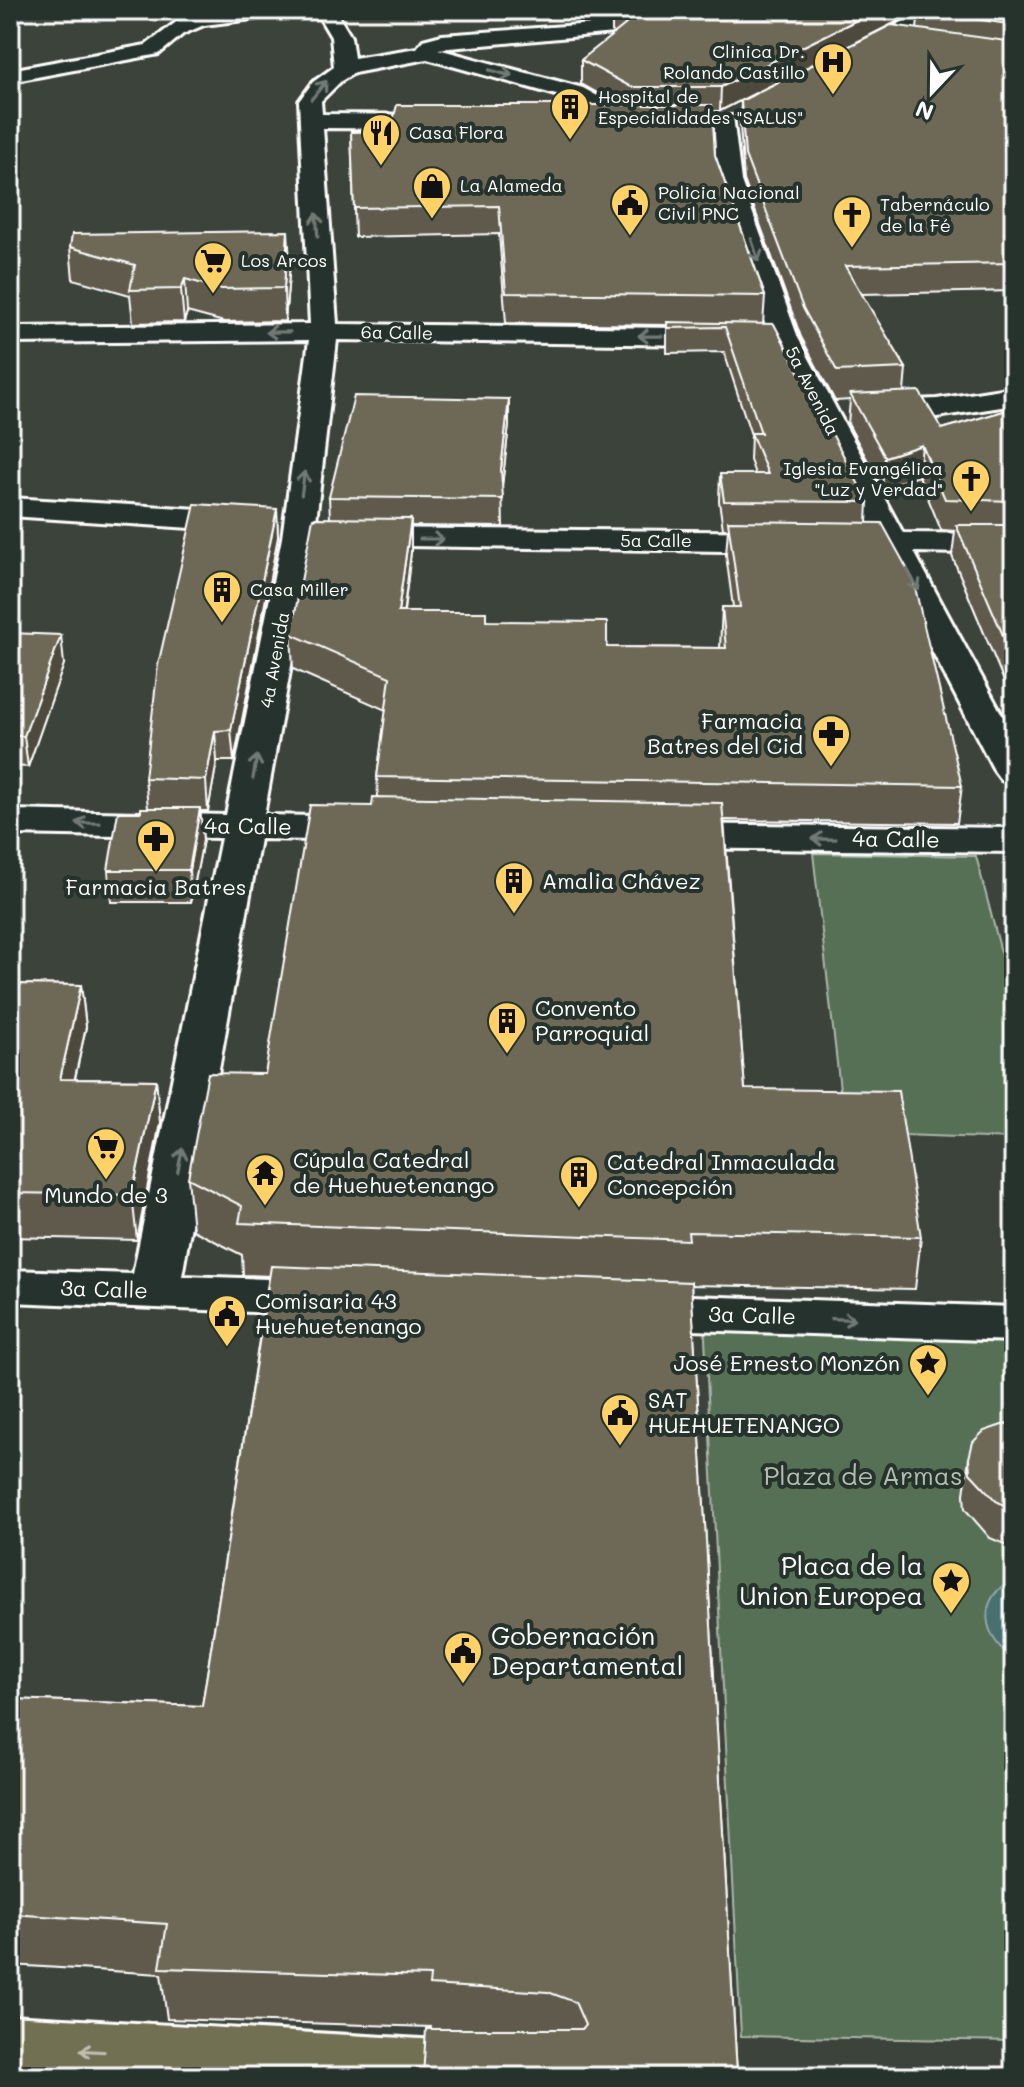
<svg xmlns="http://www.w3.org/2000/svg" width="1024" height="2087" viewBox="0 0 1024 2087" font-family="Mali,sans-serif">
<rect width="100%" height="100%" fill="#3c433a"/>
<filter id="ink" filterUnits="userSpaceOnUse"><feTurbulence type="fractalNoise" baseFrequency=".0125" numOctaves="2"/><feDisplacementMap in="SourceGraphic" scale="16" xChannelSelector="R" yChannelSelector="G"/><feConvolveMatrix kernelMatrix="1 2 1 2 8 2 1 2 1" color-interpolation-filters="sRGB"/></filter>
<g filter="url(#ink)">
<path fill="#576f54" stroke="#abb7aa" stroke-width="2" d="M 813,853 L 976,856 L 1014,1002 L 1014,1139 L 845,1133 Z
M 704,1319 L 1014,1329 L 1014,2041 L 741,2036 Z"/>
<path fill="#4a6f6f" stroke="#92a9a9" stroke-width="2" d="M 1014,1579 L 1014,1659 C 982,1638 975,1598 1014,1579 Z"/>
<g fill="none" stroke-linecap="round" stroke-linejoin="round">
<defs>
<path id="minor" d="M 216,10 L 286,10 L 276,16 L 204,25 L 183,34 L 159,54 L 10,82 L 10,70 L 146,45 L 179,20 Z
M 315,10 L 335,10 L 351,37 L 354,58 L 417,48 L 423,40 L 442,35 L 676,18 L 679,22 L 676,26 L 669,28 L 438,49 L 583,88 L 634,116 L 637,121 L 626,128 L 567,98 L 427,59 L 354,73 L 341,81 L 321,101 L 322,114 L 452,115 L 463,122 L 452,129 L 323,128 L 337,324 L 767,329 L 717,181 L 714,121 L 717,116 L 733,116 L 741,181 L 798,338 L 903,533 L 1014,534 L 1014,554 L 914,552 L 1014,737 L 1014,783 L 1001,780 L 995,772 L 881,552 L 857,549 L 852,542 L 857,535 L 871,532 L 774,346 L 337,340 L 314,538 L 264,815 L 368,817 L 382,821 L 388,829 L 382,837 L 368,841 L 260,839 L 182,1276 L 327,1281 L 345,1286 L 352,1298 L 345,1310 L 327,1315 L 10,1302 L 10,1270 L 133,1274 L 221,838 L 10,834 L 10,810 L 226,815 L 282,538 L 309,340 L 10,343 L 10,327 L 310,324 L 299,101 L 313,82 L 334,67 L 331,37 Z
M 925,10 L 951,10 L 860,58 L 846,58 L 842,54 Z
M 1014,387 L 1014,405 L 937,417 L 872,420 L 862,417 L 857,411 L 862,405 L 872,402 L 937,399 Z
M 10,498 L 251,512 L 262,515 L 267,522 L 262,529 L 251,532 L 10,516 Z
M 352,528 L 787,532 L 798,535 L 803,542 L 798,549 L 787,552 L 341,545 L 336,538 L 341,531 Z
M 664,824 L 1014,828 L 1014,852 L 664,848 L 650,844 L 644,836 L 650,828 Z
M 632,1294 L 1014,1307 L 1014,1341 L 632,1328 L 614,1323 L 607,1311 L 614,1299 Z"/>
<path id="major" d="M 10,2016 L 547,2046 L 571,2055 L 581,2077 L 10,2076 Z"/>
</defs>
<use href="#minor" stroke="#fff" stroke-width="6"/>
<use href="#major" stroke="#fff" stroke-width="6"/>
<use href="#minor" fill="#26332d" fill-rule="evenodd"/>
<use href="#major" fill="#716f52" fill-rule="evenodd"/>
</g>
<path fill="#5f5a4b" stroke="#fff" stroke-width="2" d="M 574,10 L 1014,10 L 1014,291 L 861,294 L 906,368 L 904,392 L 942,429 L 1014,408 L 1014,705 L 952,556 L 955,531 L 941,530 L 919,476 L 882,487 L 848,424 L 850,400 L 835,401 L 801,337 L 744,180 L 740,126 L 741,101 L 917,29 L 919,11 L 720,111 L 713,111 L 715,155 L 765,296 L 763,324 L 868,502 L 867,523 L 962,786 L 957,823 L 724,820 L 745,1089 L 921,1237 L 915,1289 L 691,1285 L 737,2073 L 423,2077 L 431,2027 L 167,2019 L 161,1974 L 10,1965 L 10,1699 L 202,1706 L 269,1276 L 243,1275 L 242,1255 L 193,1230 L 188,1178 L 265,1074 L 372,806 L 378,797 L 377,777 L 386,710 L 293,669 L 291,634 L 330,518 L 329,497 L 509,399 L 509,425 L 502,485 L 503,527 L 411,526 L 411,552 L 404,612 L 486,621 L 607,647 L 720,648 L 722,607 L 733,607 L 726,555 L 728,529 L 723,529 L 719,501 L 720,474 L 755,474 L 750,460 L 751,435 L 724,352 L 667,353 L 667,325 L 506,323 L 499,234 L 355,237 L 351,132 L 390,131 L 619,105 L 581,84 L 581,60 L 612,36 L 612,18 L 588,20 Z
M 70,247 L 290,263 L 285,321 L 224,322 L 187,312 L 184,322 L 133,323 L 130,295 L 73,279 Z
M 277,509 L 278,537 L 234,761 L 217,761 L 208,811 L 200,811 L 203,840 L 191,902 L 111,902 L 108,870 L 141,812 L 148,808 L 145,778 Z
M 10,633 L 64,664 L 28,767 L 10,766 Z
M 10,984 L 81,985 L 86,1027 L 75,1079 L 156,1080 L 160,1123 L 137,1240 L 10,1237 Z
M 1014,1421 L 1014,1548 L 990,1538 L 965,1509 L 964,1494 L 969,1458 Z"/>
<path fill="#4d4a3d" stroke="#fff" stroke-width="2" d="M 588,10 L 708,10 L 612,14 L 612,18 L 588,20 Z
M 877,10 L 920,10 L 720,111 L 721,87 Z
M 288,231 L 290,263 L 285,321 L 284,288 Z
M 185,279 L 187,312 L 184,322 L 181,289 Z
M 509,399 L 509,425 L 501,496 L 501,469 Z
M 922,445 L 919,476 L 882,487 L 885,457 Z
M 277,509 L 278,537 L 234,761 L 231,730 Z
M 411,519 L 411,552 L 399,647 L 398,612 Z
M 61,635 L 64,664 L 28,767 L 24,736 Z
M 215,731 L 217,761 L 208,811 L 206,780 Z
M 200,808 L 203,840 L 191,902 L 189,870 Z
M 81,985 L 86,1027 L 65,1123 L 60,1079 Z
M 156,1080 L 160,1123 L 137,1240 L 132,1195 Z"/>
<path fill="#6e6957" stroke="#fff" stroke-width="2" d="M 659,10 L 877,10 L 721,87 L 631,87 L 581,60 L 626,24 L 612,14 Z
M 919,10 L 1014,10 L 1014,25 Z
M 891,25 L 1014,42 L 1014,196 L 1007,195 L 1014,207 L 1014,263 L 845,266 L 906,368 L 837,371 L 803,308 L 745,155 L 741,101 Z
M 397,105 L 712,105 L 715,155 L 765,296 L 506,293 L 499,206 L 354,208 L 351,132 L 390,131 Z
M 288,231 L 284,288 L 221,289 L 185,279 L 181,289 L 130,290 L 135,265 L 70,247 L 72,234 Z
M 667,322 L 774,324 L 868,502 L 724,501 L 720,474 L 768,474 L 751,433 L 761,433 L 725,327 L 668,328 Z
M 919,391 L 942,429 L 1014,408 L 1014,501 L 945,499 L 922,445 L 885,457 L 850,394 Z
M 354,396 L 509,399 L 501,469 L 503,499 L 329,497 Z
M 195,504 L 277,509 L 231,730 L 215,731 L 206,780 L 145,778 L 158,665 Z
M 313,518 L 411,519 L 398,612 L 486,612 L 486,621 L 607,622 L 607,647 L 726,648 L 722,607 L 740,607 L 728,521 L 882,523 L 913,579 L 962,786 L 377,777 L 390,677 L 291,634 Z
M 956,525 L 1014,525 L 1014,661 Z
M 10,633 L 61,635 L 24,736 L 10,736 Z
M 373,797 L 722,803 L 745,1089 L 898,1091 L 921,1237 L 688,1232 L 689,1240 L 239,1223 L 242,1206 L 188,1178 L 208,1073 L 265,1074 L 310,805 L 372,806 Z
M 141,808 L 200,808 L 189,870 L 108,870 L 118,812 L 141,812 Z
M 10,984 L 81,985 L 60,1079 L 156,1080 L 132,1195 L 10,1193 Z
M 271,1266 L 691,1282 L 737,2073 L 777,2077 L 423,2077 L 426,2029 L 582,2029 L 585,2025 L 575,2002 L 548,1992 L 429,1985 L 430,1976 L 160,1968 L 167,1924 L 10,1914 L 10,1699 L 202,1706 Z
M 1014,1421 L 1014,1510 L 996,1501 L 970,1473 L 969,1458 L 973,1442 L 984,1431 Z
M 922,2071 L 1014,2075 L 1014,2077 L 923,2077 Z"/>
<defs><path id="oneway-shaft" d="M-6 0H5M1.5-3L5.5 0L1.5 3" fill="none" stroke-width="1.6" stroke-linecap="round" stroke-linejoin="round" transform="scale(2)"/></defs>
<g stroke="#727a76">
<use href="#oneway-shaft" transform="translate(501 73) rotate(15)"/>
<use href="#oneway-shaft" transform="translate(319 90) rotate(-51)"/>
<use href="#oneway-shaft" transform="translate(317 225) rotate(-94)"/>
<use href="#oneway-shaft" transform="translate(755 250) rotate(72)"/>
<use href="#oneway-shaft" transform="translate(278 332) rotate(179)"/>
<use href="#oneway-shaft" transform="translate(650 336) rotate(-179)"/>
<use href="#oneway-shaft" transform="translate(303 483) rotate(-82)"/>
<use href="#oneway-shaft" transform="translate(432 539)"/>
<use href="#oneway-shaft" transform="translate(913 580) rotate(62)"/>
<use href="#oneway-shaft" transform="translate(255 767) rotate(-80)"/>
<use href="#oneway-shaft" transform="translate(88 823) rotate(-179)"/>
<use href="#oneway-shaft" transform="translate(824 839) rotate(-179)"/>
<use href="#oneway-shaft" transform="translate(180 1160) rotate(-79)"/>
<use href="#oneway-shaft" transform="translate(843 1319) rotate(2)"/>
</g>
<use stroke="#bfbeb1" href="#oneway-shaft" transform="translate(92 2051) rotate(-177)"/>
</g>
<defs>
<symbol id="hospital-pin" viewBox="-11 -11 22 30"><path d="M0 17L-7.5 6A9.5 9.5 0 1 1 7.5 6Z" fill="#ffd166" stroke="#26332d"/><path d="M-5-5h3v3.5h4V-5h3V5h-3V1.5h-4V5h-3Z" fill="#111"/></symbol>
<symbol id="building-pin" viewBox="-11 -11 22 30"><path d="M0 17L-7.5 6A9.5 9.5 0 1 1 7.5 6Z" fill="#ffd166" stroke="#26332d"/><path d="M-4-6H4V6H1V3H-1V6H-4ZM-2.5-4.3h1.7v1.8h-1.7ZM.8-4.3h1.7v1.8H.8ZM-2.5-1h1.7V.8h-1.7ZM.8-1h1.7V.8H.8Z" fill="#111"/></symbol>
<symbol id="restaurant-pin" viewBox="-11 -11 22 30"><path d="M0 17L-7.5 6A9.5 9.5 0 1 1 7.5 6Z" fill="#ffd166" stroke="#26332d"/><path d="M-5-6h1v4h1v-4h1v4h1v-4h1v5L-1.5 .5V6h-2V.5L-5-1ZM5-6V6H3V1.5H1.5Q1.5-4 5-6Z" fill="#111"/></symbol>
<symbol id="shop-pin" viewBox="-11 -11 22 30"><path d="M0 17L-7.5 6A9.5 9.5 0 1 1 7.5 6Z" fill="#ffd166" stroke="#26332d"/><path d="M-5-2.5h2.3a2.7 3.5 0 0 1 5.4 0H5L5.5 6h-11ZM-1.5-2.5h3a1.5 2.3 0 0 0-3 0Z" fill="#111"/></symbol>
<symbol id="civic-pin" viewBox="-11 -11 22 30"><path d="M0 17L-7.5 6A9.5 9.5 0 1 1 7.5 6Z" fill="#ffd166" stroke="#26332d"/><path d="M-.6-6.5H3V-4.5H.6V-3L4-1V1h2V6H-6V1h2V-1L-.6-3ZM-1.2 2.5V6h2.4V2.5Z" fill="#111"/></symbol>
<symbol id="church-pin" viewBox="-11 -11 22 30"><path d="M0 17L-7.5 6A9.5 9.5 0 1 1 7.5 6Z" fill="#ffd166" stroke="#26332d"/><path d="M-1.2-6h2.4v3.5h3.3v2.4h-3.3V6h-2.4V-.1h-3.3v-2.4h3.3Z" fill="#111"/></symbol>
<symbol id="supermarket-pin" viewBox="-11 -11 22 30"><path d="M0 17L-7.5 6A9.5 9.5 0 1 1 7.5 6Z" fill="#ffd166" stroke="#26332d"/><path d="M-6-5.5h2.5l.6 2H6L4.5 2H-2.5L-4.4-4H-6ZM-1.5 3.2a1.3 1.3 0 1 0 .1 0ZM3 3.2a1.3 1.3 0 1 0 .1 0Z" fill="#111"/></symbol>
<symbol id="pharmacy-pin" viewBox="-11 -11 22 30"><path d="M0 17L-7.5 6A9.5 9.5 0 1 1 7.5 6Z" fill="#ffd166" stroke="#26332d"/><path d="M-2-6h4v4h4v4h-4v4h-4v-4h-4v-4h4Z" fill="#111"/></symbol>
<symbol id="temple-pin" viewBox="-11 -11 22 30"><path d="M0 17L-7.5 6A9.5 9.5 0 1 1 7.5 6Z" fill="#ffd166" stroke="#26332d"/><path d="M0-6L5-2H3V0L6.5 2.5H4V6H1.5V3h-3V6H-4V2.5H-6.5L-3 0V-2H-5Z" fill="#111"/></symbol>
<symbol id="sight-pin" viewBox="-11 -11 22 30"><path d="M0 17L-7.5 6A9.5 9.5 0 1 1 7.5 6Z" fill="#ffd166" stroke="#26332d"/><path d="M0-6L1.8-2.2L6-1.7L2.9 1.2L3.7 5.4L0 3.3L-3.7 5.4L-2.9 1.2L-6-1.7L-1.8-2.2Z" fill="#111"/></symbol>
</defs>
<g fill-rule="evenodd">
<use href="#hospital-pin" x="811" y="40" width="44" height="60"/>
<use href="#building-pin" x="548" y="85" width="44" height="60"/>
<use href="#restaurant-pin" x="359" y="111" width="44" height="60"/>
<use href="#shop-pin" x="410" y="164" width="44" height="60"/>
<use href="#civic-pin" x="608" y="181" width="44" height="60"/>
<use href="#church-pin" x="830" y="193" width="44" height="60"/>
<use href="#supermarket-pin" x="191" y="239" width="44" height="60"/>
<use href="#church-pin" x="949" y="457" width="44" height="60"/>
<use href="#building-pin" x="200" y="568" width="44" height="60"/>
<use href="#pharmacy-pin" x="809" y="712" width="44" height="60"/>
<use href="#pharmacy-pin" x="134" y="817" width="44" height="60"/>
<use href="#building-pin" x="492" y="859" width="44" height="60"/>
<use href="#building-pin" x="485" y="999" width="44" height="60"/>
<use href="#supermarket-pin" x="84" y="1125" width="44" height="60"/>
<use href="#temple-pin" x="243" y="1151" width="44" height="60"/>
<use href="#building-pin" x="557" y="1153" width="44" height="60"/>
<use href="#civic-pin" x="205" y="1292" width="44" height="60"/>
<use href="#sight-pin" x="906" y="1341" width="44" height="60"/>
<use href="#civic-pin" x="598" y="1391" width="44" height="60"/>
<use href="#sight-pin" x="929" y="1559" width="44" height="60"/>
<use href="#civic-pin" x="441" y="1629" width="44" height="60"/>
</g>
<g text-anchor="middle" stroke-width="8" stroke-linejoin="round" paint-order="stroke">
<g font-size="18" fill="#fff" stroke="#26332d" text-anchor="start">
<text x="805" y="58" text-anchor="end">Clinica Dr.<tspan x="805" dy="21">Rolando Castillo</tspan></text>
<text x="598" y="103">Hospital de<tspan x="598" dy="21">Especialidades "SALUS"</tspan></text>
<text x="409" y="139">Casa Flora</text>
<text x="460" y="192">La Alameda</text>
<text x="658" y="199">Policia Nacional<tspan x="658" dy="21">Civil PNC</tspan></text>
<text x="880" y="211">Tabernáculo<tspan x="880" dy="21">de la Fé</tspan></text>
<text x="241" y="267">Los Arcos</text>
<text x="943" y="475" text-anchor="end">Iglesia Evangélica<tspan x="943" dy="21">"Luz y Verdad"</tspan></text>
<text x="250" y="596">Casa Miller</text>
</g>
<g font-size="18" fill="#fff" stroke="#26332d">
<text transform="translate(397 333) rotate(1)" y="6">6a Calle</text>
<text transform="translate(812 391) rotate(63)" y="6">5a Avenida</text>
<text x="656" y="547">5a Calle</text>
<text transform="translate(275 660) rotate(-80)" y="6">4a Avenida</text>
</g>
<g font-size="22" fill="#fff" stroke="#26332d" text-anchor="start">
<text x="803" y="729" text-anchor="end">Farmacia<tspan x="803" dy="25">Batres del Cid</tspan></text>
<text x="542" y="889">Amalia Chávez</text>
<text x="156" y="895" text-anchor="middle">Farmacia Batres</text>
<text x="535" y="1016">Convento<tspan x="535" dy="25">Parroquial</tspan></text>
<text x="293" y="1168">Cúpula Catedral<tspan x="293" dy="25">de Huehuetenango</tspan></text>
<text x="607" y="1170">Catedral Inmaculada<tspan x="607" dy="25">Concepción</tspan></text>
<text x="106" y="1203" text-anchor="middle">Mundo de 3</text>
<text x="255" y="1309">Comisaria 43<tspan x="255" dy="25">Huehuetenango</tspan></text>
<text x="900" y="1371" text-anchor="end">José Ernesto Monzón</text>
<text x="648" y="1408">SAT<tspan x="648" dy="25">HUEHUETENANGO</tspan></text>
</g>
<g font-size="22" fill="#fff" stroke="#26332d">
<text transform="translate(248 826) rotate(1)" y="8">4a Calle</text>
<text transform="translate(896 839) rotate(1)" y="8">4a Calle</text>
<text transform="translate(104 1289) rotate(2)" y="8">3a Calle</text>
<text transform="translate(752 1315) rotate(2)" y="8">3a Calle</text>
</g>
<g font-size="26" fill="#b3beb2" stroke="#26332d">
<text x="863" y="1485">Plaza de Armas</text>
</g>
<g font-size="26" fill="#fff" stroke="#26332d" text-anchor="end">
<text x="923" y="1575">Placa de la<tspan x="923" dy="30">Union Europea</tspan></text>
<text x="491" y="1645" text-anchor="start">Gobernación<tspan x="491" dy="30">Departamental</tspan></text>
</g>
</g>
<rect width="1024" height="2087" fill="none" stroke="#26332d" stroke-width="40"/>
<rect x="20" y="20" width="984" height="2047" fill="none" stroke="#fff" stroke-width="3" filter="url(#ink)"/>
<g transform="translate(932 92) rotate(202)" stroke="#26332d" stroke-width="6" paint-order="stroke">
<path d="M0-6L14 30L0 20L-14 30Z" fill="#ffffff"/>
<text y="-12" font-size="22" font-weight="bold" text-anchor="middle" fill="#ffffff">N</text>
</g>
</svg>
